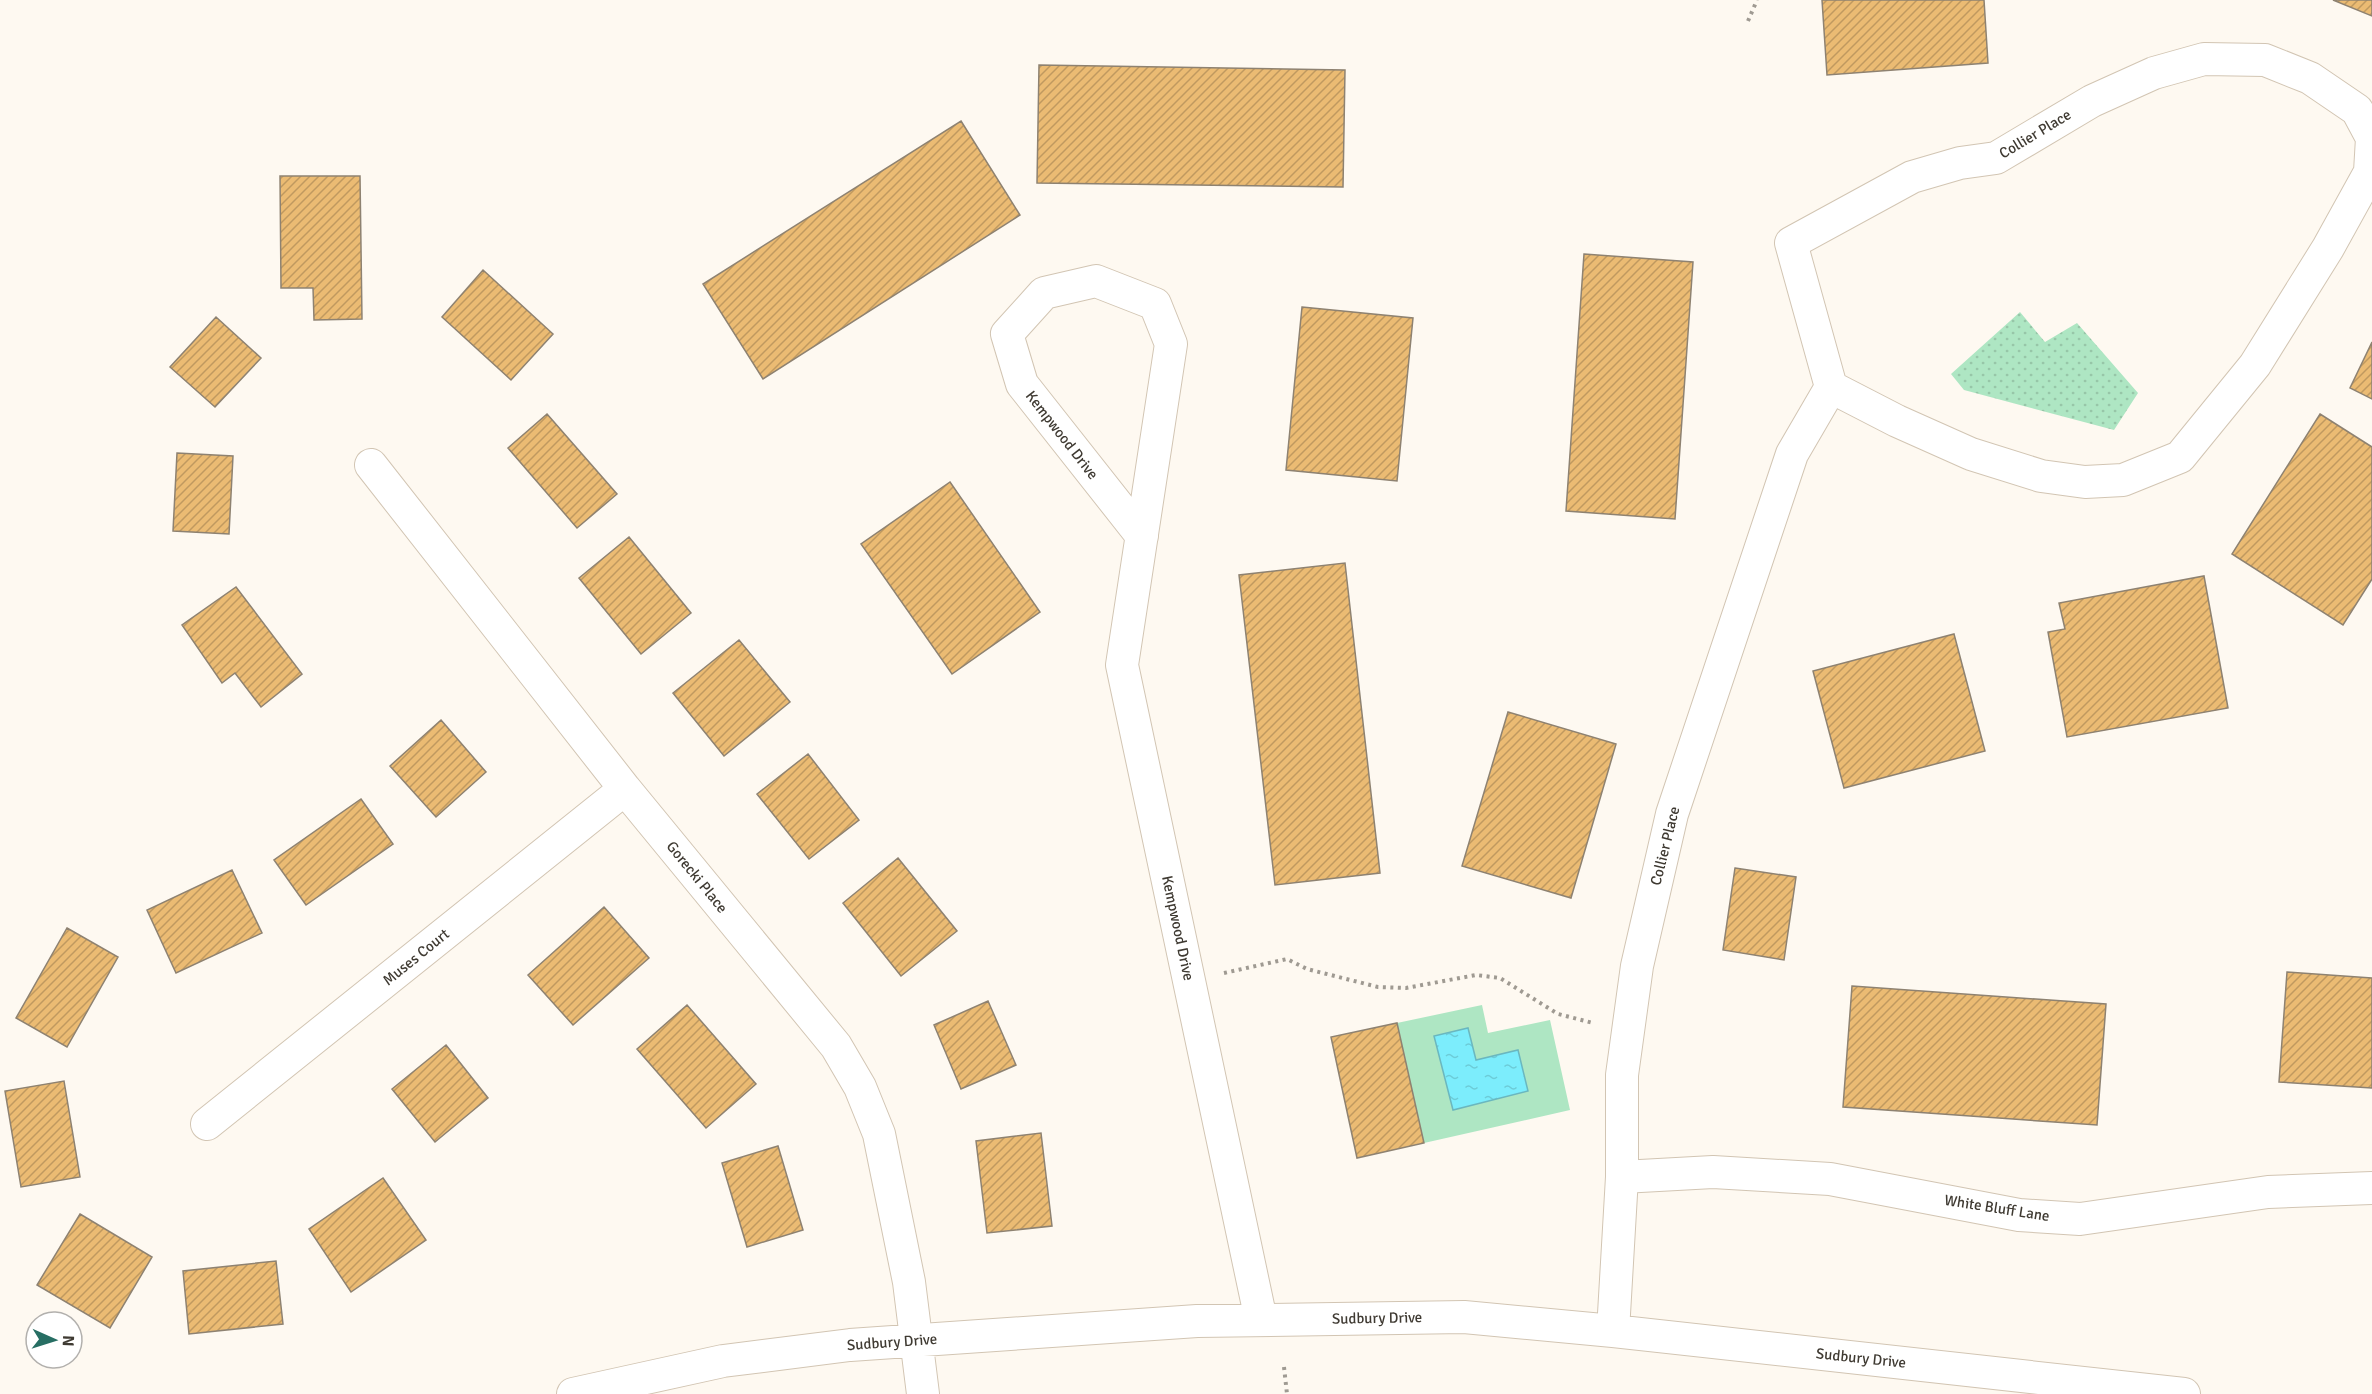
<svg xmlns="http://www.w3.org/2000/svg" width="2372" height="1394" viewBox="0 0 2372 1394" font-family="Signika,sans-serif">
<defs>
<pattern id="grass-dots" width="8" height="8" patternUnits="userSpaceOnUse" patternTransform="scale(1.5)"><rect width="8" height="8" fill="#aee6c3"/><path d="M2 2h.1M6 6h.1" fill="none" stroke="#97c6a8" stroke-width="1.8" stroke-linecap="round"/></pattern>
<pattern id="water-ripples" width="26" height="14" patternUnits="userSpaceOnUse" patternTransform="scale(1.5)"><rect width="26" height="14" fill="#7cedfc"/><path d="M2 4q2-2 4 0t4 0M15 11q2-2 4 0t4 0" fill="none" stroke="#6cccd8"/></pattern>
<pattern id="building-hatch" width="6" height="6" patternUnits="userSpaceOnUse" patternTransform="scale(1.5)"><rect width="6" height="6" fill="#ebbb73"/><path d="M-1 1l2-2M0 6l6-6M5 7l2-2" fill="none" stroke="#c0995f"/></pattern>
</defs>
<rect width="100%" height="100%" fill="#fef9f1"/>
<path fill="url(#grass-dots)" d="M 2020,312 L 2045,342 L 2077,323 L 2138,393 L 2114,430 L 1964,390 L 1951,374 Z"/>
<path fill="#aee6c3" d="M 1482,1005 L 1488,1033 L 1550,1020 L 1570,1110 L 1424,1143 L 1397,1023 Z"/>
<path fill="url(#water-ripples)" stroke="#6ab7bf" stroke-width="1.5" d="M 1468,1028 L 1476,1060 L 1518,1050 L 1528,1091 L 1453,1110 L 1434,1036 Z"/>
<path fill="url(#building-hatch)" stroke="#8e8271" stroke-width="1.5" d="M 1822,0 L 1984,0 L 1988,63 L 1827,75 Z
M 2333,0 L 2372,0 L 2372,16 Z
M 1039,65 L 1345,70 L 1343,187 L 1037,183 Z
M 961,121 L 1020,215 L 763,379 L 703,284 Z
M 280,176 L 360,176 L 362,319 L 314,320 L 313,288 L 281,288 Z
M 1584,254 L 1693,262 L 1675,519 L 1566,511 Z
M 483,270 L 553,334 L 511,380 L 442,317 Z
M 1302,307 L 1413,318 L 1397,481 L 1286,470 Z
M 216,317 L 261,358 L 215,407 L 170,367 Z
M 2372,342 L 2372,399 L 2350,388 Z
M 547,414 L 617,494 L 577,528 L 508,448 Z
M 2320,414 L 2372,447 L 2372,579 L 2343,625 L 2232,554 Z
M 177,453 L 233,456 L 229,534 L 173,531 Z
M 950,482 L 1040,612 L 952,674 L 861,544 Z
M 629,537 L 691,613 L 641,654 L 579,578 Z
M 1345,563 L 1380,873 L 1275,885 L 1239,575 Z
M 2204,576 L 2228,708 L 2067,737 L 2048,632 L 2065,629 L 2059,603 Z
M 236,587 L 302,674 L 261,707 L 235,673 L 222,683 L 182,625 Z
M 1954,634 L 1985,751 L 1844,788 L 1813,671 Z
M 739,640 L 790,702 L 724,756 L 673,693 Z
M 1508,712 L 1616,744 L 1571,898 L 1462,866 Z
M 441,720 L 486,772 L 436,817 L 390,766 Z
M 808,754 L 859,820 L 809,859 L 757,794 Z
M 361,799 L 393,844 L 306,905 L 274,860 Z
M 898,858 L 957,931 L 901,976 L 843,903 Z
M 1735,868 L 1796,877 L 1784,960 L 1723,950 Z
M 232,870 L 262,933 L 176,973 L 147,910 Z
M 604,907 L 649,958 L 573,1025 L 528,975 Z
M 67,928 L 118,957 L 67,1047 L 16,1018 Z
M 2287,972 L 2372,978 L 2372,1088 L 2279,1082 Z
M 1852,986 L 2106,1004 L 2097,1125 L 1843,1107 Z
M 988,1001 L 1016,1065 L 961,1089 L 934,1025 Z
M 687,1005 L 756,1084 L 706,1128 L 637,1049 Z
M 1397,1023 L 1424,1143 L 1357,1158 L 1331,1037 Z
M 446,1045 L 488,1098 L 435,1142 L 392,1089 Z
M 64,1081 L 80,1177 L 21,1187 L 5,1091 Z
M 1041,1133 L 1052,1226 L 987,1233 L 976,1141 Z
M 778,1146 L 803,1230 L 747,1247 L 722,1163 Z
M 383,1178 L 426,1240 L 351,1292 L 309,1229 Z
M 80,1214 L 152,1257 L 110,1328 L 37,1285 Z
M 276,1261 L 283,1324 L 189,1334 L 183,1271 Z"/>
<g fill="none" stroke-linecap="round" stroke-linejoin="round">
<defs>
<path id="street" d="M 1831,387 L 1897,421 L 1971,454 L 2041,476 L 2085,482 L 2123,480 L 2180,457 L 2255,365 L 2328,248 L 2370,172 L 2372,138
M 371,465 L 625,789 L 836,1046 L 860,1087 L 879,1134 L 909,1282 L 923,1394
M 1142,536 L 1022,384 L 1007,334 L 1044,293 L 1096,281 L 1155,304 L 1171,344 L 1122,665 L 1261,1320
M 207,1124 L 625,789
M 1622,1177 L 1713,1172 L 1830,1179 L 2019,1215 L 2080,1219 L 2268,1192 L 2372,1188
M 1613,1331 L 1622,1177 L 1622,1075 L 1637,966 L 1672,814 L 1792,454 L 1831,387 L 1791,243 L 1912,177 L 1960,163 L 1996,158 L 2092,101 L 2154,73 L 2204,59 L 2265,60 L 2310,78 L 2357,110 L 2372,138
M 573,1394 L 723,1361 L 850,1345 L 1197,1321 L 1464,1317 L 1613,1331 L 2184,1394"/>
</defs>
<use href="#street" stroke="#d2c5b3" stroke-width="34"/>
<path stroke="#9f9a92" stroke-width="4" stroke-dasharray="3 4.5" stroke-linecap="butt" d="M 1748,21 L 1757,0
M 1224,973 L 1287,959 L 1307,969 L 1378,987 L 1406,988 L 1476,975 L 1500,978 L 1558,1014 L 1593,1023
M 1284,1367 L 1287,1394"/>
<use href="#street" stroke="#fff" stroke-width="32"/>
</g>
<g text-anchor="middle" stroke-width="5" stroke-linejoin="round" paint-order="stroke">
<g font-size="15" fill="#3f3a32" stroke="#fff">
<text transform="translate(2035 134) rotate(-31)" y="5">Collier Place</text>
<text transform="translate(1062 435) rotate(52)" y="5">Kempwood Drive</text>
<text transform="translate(1665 846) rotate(-76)" y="5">Collier Place</text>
<text transform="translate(697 877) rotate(51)" y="5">Gorecki Place</text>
<text transform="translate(1178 928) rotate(78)" y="5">Kempwood Drive</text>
<text transform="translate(416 957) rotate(-39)" y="5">Muses Court</text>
<text transform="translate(1997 1208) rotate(9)" y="5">White Bluff Lane</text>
<text transform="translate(1377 1318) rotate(-1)" y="5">Sudbury Drive</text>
<text transform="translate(892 1342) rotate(-4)" y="5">Sudbury Drive</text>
<text transform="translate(1861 1358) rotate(6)" y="5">Sudbury Drive</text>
</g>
</g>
<g transform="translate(54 1340) rotate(93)"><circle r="28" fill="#ffffff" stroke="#b2b0ad" stroke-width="1.5"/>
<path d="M0-4.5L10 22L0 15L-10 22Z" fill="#276e63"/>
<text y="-9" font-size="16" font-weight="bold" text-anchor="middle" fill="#3f3a32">N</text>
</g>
</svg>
